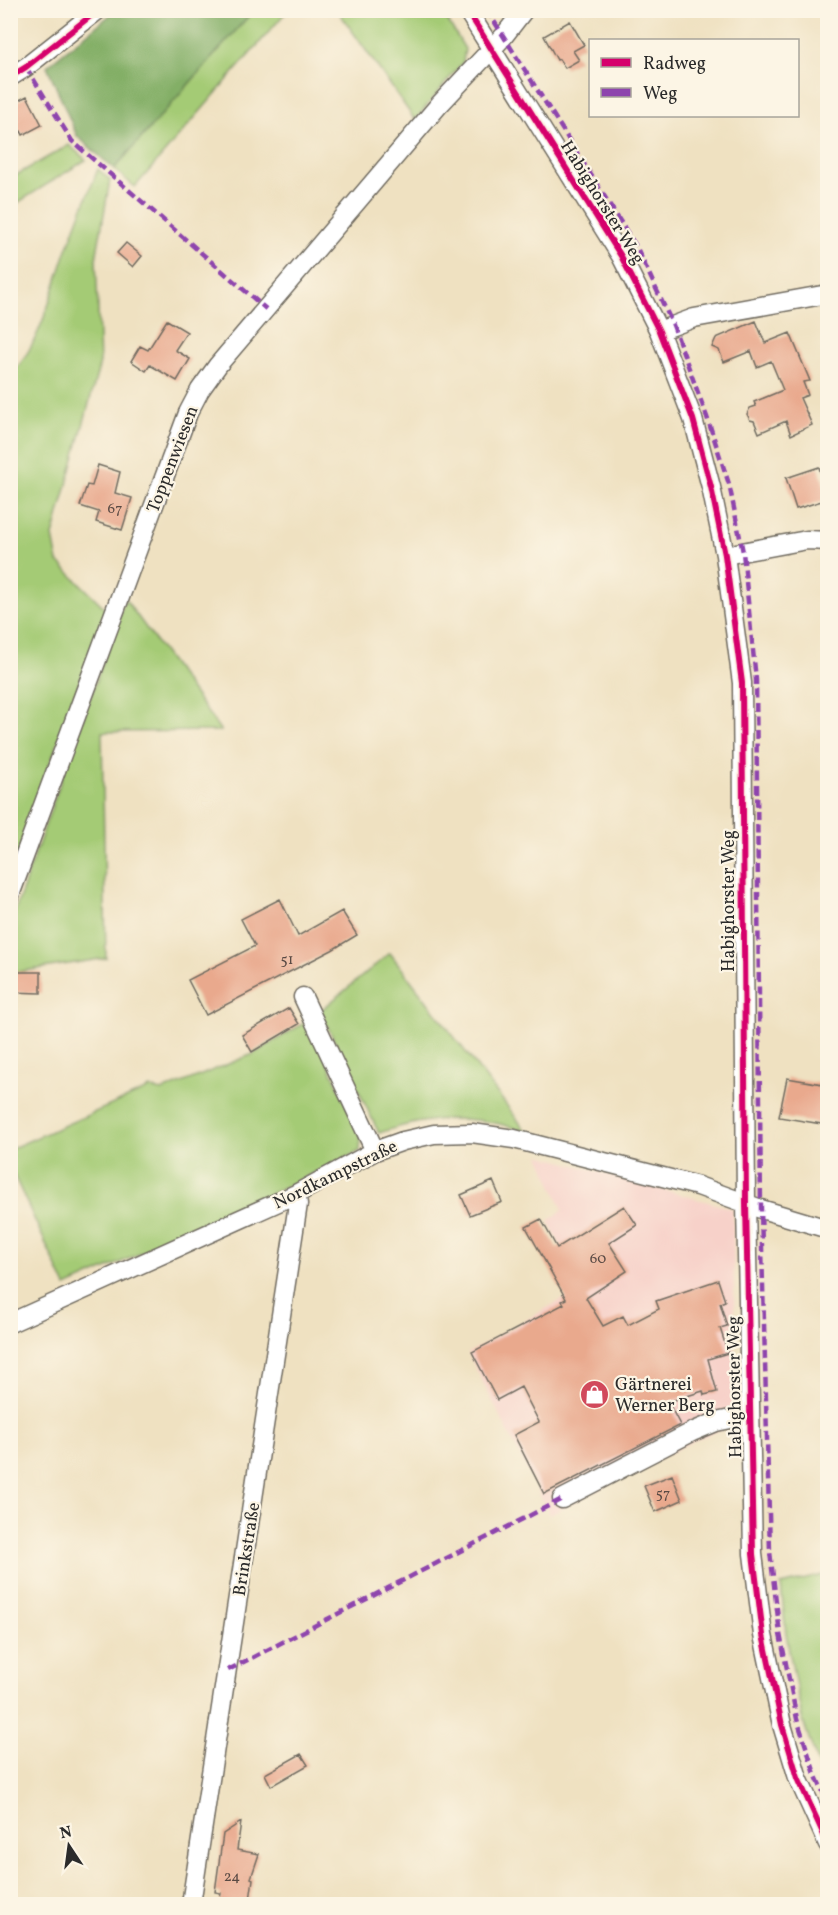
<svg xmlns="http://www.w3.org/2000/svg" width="838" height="1915" viewBox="0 0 838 1915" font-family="Vollkorn,serif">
<rect width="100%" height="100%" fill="#fcf5e5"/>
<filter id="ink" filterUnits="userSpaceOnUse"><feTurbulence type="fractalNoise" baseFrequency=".0167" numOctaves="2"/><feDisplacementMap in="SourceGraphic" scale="12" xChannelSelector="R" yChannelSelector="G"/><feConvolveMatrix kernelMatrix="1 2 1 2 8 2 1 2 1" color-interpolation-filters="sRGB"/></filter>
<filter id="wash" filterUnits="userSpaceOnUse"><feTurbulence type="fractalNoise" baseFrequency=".008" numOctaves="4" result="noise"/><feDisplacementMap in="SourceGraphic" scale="24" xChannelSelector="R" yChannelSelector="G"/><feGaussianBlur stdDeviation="1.35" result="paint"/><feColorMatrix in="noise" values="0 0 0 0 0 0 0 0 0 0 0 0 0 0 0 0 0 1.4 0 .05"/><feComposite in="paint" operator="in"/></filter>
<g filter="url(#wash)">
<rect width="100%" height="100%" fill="#efe1c1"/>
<path fill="#f7d1c9" d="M 539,1155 L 733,1209 L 736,1424 L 695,1440 L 550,1515 L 468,1353 L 582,1288 L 548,1221 L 563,1210 Z"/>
<path fill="#a4cb75" stroke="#687b50" stroke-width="1.5" d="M 253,11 L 287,11 L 135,187 L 114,169 Z
M 338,11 L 442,11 L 465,49 L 463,62 L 415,120 Z
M 69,145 L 86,160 L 11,207 L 11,178 Z
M 98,169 L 110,180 L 96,259 L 100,363 L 53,536 L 58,562 L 106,609 L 11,872 L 11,374 C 39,348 53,289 66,252 C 76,224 87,197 98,169 Z
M 125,599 L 221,731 L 102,732 L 106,958 L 11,973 L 11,922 Z
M 390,953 L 527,1132 C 517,1129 506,1125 495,1123 C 456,1115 416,1120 379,1133 L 320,1011 Z
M 309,1020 L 361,1137 L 360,1151 L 230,1213 L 66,1287 L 11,1169 L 10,1149 L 150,1088 L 162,1091 L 253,1054 Z
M 827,1574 L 828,1574 L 827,1791 L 802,1718 L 786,1634 L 781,1585 Z"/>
<path fill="#83af66" stroke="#576d48" stroke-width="1.5" d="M 115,11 L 253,11 L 114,169 L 77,136 L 47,66 Z"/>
<g id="blocks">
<path fill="#e9a98d" d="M 570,21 L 584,45 L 573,51 L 579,60 L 565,68 L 559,59 L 557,60 L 544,36 Z
M 27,96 L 42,125 L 23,135 L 21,131 L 10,137 L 10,105 Z
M 126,243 L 142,256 L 133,267 L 117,253 Z
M 167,320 L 187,332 L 175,350 L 190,359 L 177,381 L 150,365 L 146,371 L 131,361 L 140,346 L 148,350 Z
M 756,321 L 765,343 L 790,333 L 810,381 L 803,382 L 808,395 L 800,398 L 812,425 L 791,435 L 786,421 L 759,433 L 754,421 L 750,420 L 747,414 L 750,408 L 756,406 L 754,402 L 783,390 L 771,361 L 757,367 L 751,351 L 724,362 L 719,350 L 712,347 L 716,338 Z
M 98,465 L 120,472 L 115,493 L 132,498 L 122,530 L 96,522 L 99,512 L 80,506 L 87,485 L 92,486 Z
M 819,467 L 828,499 L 796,509 L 786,478 Z
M 280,899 L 298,936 L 342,911 L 357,935 L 332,950 L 206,1015 L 188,980 L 255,946 L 241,919 Z
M 10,972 L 41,972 L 41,993 L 10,992 Z
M 289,1008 L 299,1024 L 252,1052 L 242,1035 Z
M 787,1078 L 828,1085 L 828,1125 L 779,1117 Z
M 493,1181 L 502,1202 L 470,1215 L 461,1195 Z
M 624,1206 L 637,1225 L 609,1243 L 627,1271 L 586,1298 L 603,1326 L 623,1316 L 628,1325 L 659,1309 L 656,1301 L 718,1280 L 725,1301 L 720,1303 L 727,1326 L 720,1328 L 728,1353 L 708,1359 L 717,1392 L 704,1395 L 703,1391 L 668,1402 L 680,1425 L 544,1494 L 514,1435 L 539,1422 L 521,1387 L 497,1400 L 472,1352 L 564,1304 L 562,1301 L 566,1299 L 526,1227 L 541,1219 L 557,1248 Z
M 672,1475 L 682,1500 L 655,1512 L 644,1486 Z
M 301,1754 L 308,1765 L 271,1786 L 265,1774 Z
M 241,1822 L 237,1850 L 259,1854 L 251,1878 L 253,1879 L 250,1900 L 240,1905 L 219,1905 L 221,1893 L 215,1892 L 223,1834 Z"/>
</g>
</g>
<g filter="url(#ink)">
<use href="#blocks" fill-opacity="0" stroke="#706b60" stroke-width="1.5"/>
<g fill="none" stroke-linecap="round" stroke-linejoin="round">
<defs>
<path id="minor" d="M 467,10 L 621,256 L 659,331 L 693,419 L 711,487 L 725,555 L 742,683 L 746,1203 L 753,1554 L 763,1635 L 782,1725 L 798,1778 L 828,1844
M 10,77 L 26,67 L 98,10
M 659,331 L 694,318 L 828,294
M 725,555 L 807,540 L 828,541
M 10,895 L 188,413 L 200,390 L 218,365 L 439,105 L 503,37 L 524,10
M 303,997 L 375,1151
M 10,1323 L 296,1194 L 375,1151 L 403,1141 L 434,1134 L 472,1133 L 514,1139 L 698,1186 L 761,1209 L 828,1229
M 562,1499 L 692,1432 L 716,1422 L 750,1415
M 191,1904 L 298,1204 L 296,1194"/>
</defs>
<use href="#minor" stroke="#706b60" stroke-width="21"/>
<use href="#minor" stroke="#fff" stroke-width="18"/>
<path stroke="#8e44ad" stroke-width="4.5" stroke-dasharray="9 4.5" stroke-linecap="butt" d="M 487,10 L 637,248 L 673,325 L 707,417 L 729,484 L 743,552 L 756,680 L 761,1209 L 770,1552 L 780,1634 L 797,1719 L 815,1774 L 828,1803
M 26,67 L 72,141 L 266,309
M 228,1670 L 562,1499"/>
<defs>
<path id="cycleway" d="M 467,10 L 621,256 L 659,331 L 693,419 L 711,487 L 725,555 L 742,683 L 746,1203 L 753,1554 L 763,1635 L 782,1725 L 798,1778 L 828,1844
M 10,77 L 26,67 L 98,10"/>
</defs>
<use href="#cycleway" stroke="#fcf5e5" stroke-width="10"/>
<use href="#cycleway" stroke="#d6006c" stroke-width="6"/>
</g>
</g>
<defs>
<symbol id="shop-disc" viewBox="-11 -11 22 22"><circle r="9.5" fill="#d1495b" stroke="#fcf5e5"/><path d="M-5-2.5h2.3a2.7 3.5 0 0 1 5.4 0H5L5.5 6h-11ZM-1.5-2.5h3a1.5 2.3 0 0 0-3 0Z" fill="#fff"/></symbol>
</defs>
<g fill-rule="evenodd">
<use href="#shop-disc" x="578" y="1378" width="33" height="33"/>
</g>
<g text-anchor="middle" stroke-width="4.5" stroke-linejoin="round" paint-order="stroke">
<g font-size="15" fill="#5a4a44">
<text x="115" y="513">67</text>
<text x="287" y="964">51</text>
<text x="598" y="1263">60</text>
<text x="663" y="1498">57</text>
<text x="232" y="1881">24</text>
</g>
<g font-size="18" fill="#2b2b2b" stroke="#fcf5e5">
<text transform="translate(603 202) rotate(58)" y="6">Habighorster Weg</text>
<text transform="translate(172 459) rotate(-69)" y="6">Toppenwiesen</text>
<text transform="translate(728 901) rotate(-90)" y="6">Habighorster Weg</text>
<text transform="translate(335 1174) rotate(-26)" y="6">Nordkampstraße</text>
<text transform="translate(734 1387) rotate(-91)" y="6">Habighorster Weg</text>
<text transform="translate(246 1549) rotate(-81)" y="6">Brinkstraße</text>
</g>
<g font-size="18" fill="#2b2b2b" stroke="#fcf5e5" text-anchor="start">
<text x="615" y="1390">Gärtnerei<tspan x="615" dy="21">Werner Berg</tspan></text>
</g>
</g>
<rect width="838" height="1915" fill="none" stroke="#fcf5e5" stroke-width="36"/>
<rect x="589" y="39" width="210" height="78" fill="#fcf5e5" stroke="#a8a49b" stroke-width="1.5"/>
<rect x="601" y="58" width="30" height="9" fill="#d6006c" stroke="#a8a49b" stroke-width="1.5"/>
<text x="643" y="69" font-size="18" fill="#2b2b2b">Radweg</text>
<rect x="601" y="88" width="30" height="9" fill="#8e44ad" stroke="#a8a49b" stroke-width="1.5"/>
<text x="643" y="99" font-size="18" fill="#2b2b2b">Weg</text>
<g transform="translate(69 1846) rotate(347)" stroke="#fcf5e5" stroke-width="4.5" paint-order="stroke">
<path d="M0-4.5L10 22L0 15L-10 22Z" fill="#2b2b2b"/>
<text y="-9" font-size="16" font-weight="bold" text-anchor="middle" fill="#2b2b2b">N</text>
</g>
</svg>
